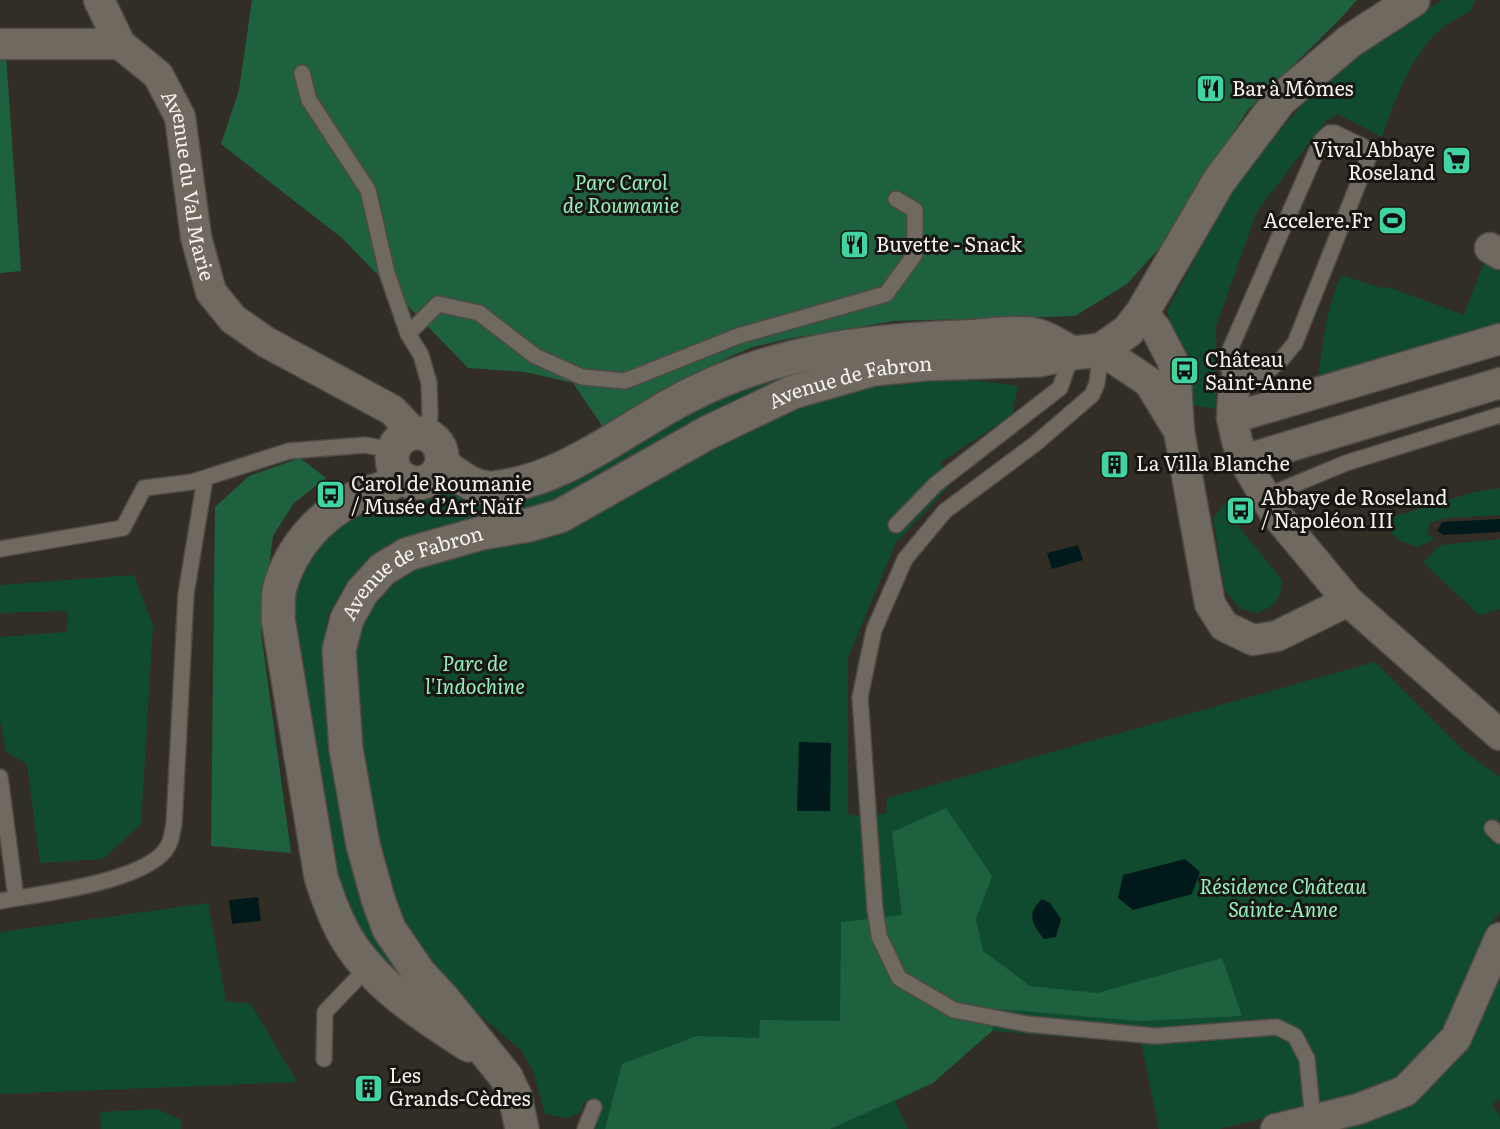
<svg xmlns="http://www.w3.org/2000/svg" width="1500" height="1129" viewBox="0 0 1500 1129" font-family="Literata,serif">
<rect width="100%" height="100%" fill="#322d25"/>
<path fill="#114b2f" d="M 1443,0 L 1477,0 L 1474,2 L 1471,11 C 1457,18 1443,25 1433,37 C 1408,63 1394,103 1382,137 L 1338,114 L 1326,121 L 1257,211 L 1216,326 L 1216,409 L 1192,405 L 1185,364 L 1167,311 L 1239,177 L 1324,80 L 1400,24 Z
M 1486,257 L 1500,264 L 1500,326 L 1318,379 C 1323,343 1326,308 1341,275 L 1382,288 L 1388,287 L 1464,315 Z
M 879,348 L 557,505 L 382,550 L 363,564 L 344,587 L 328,615 L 324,642 L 416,993 L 371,948 L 351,914 L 338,877 L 295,641 L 294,597 L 302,575 L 314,553 L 338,528 L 354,516 L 426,497 L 446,494 L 493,502 L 722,390 Z
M 882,376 C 928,379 973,378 1018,386 L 1012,415 L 941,462 L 951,484 L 895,544 L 848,658 L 848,815 L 869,816 L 886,813 L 887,798 L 1375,662 L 1464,751 L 1500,777 L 1500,911 L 1491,923 L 1451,1021 L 1403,1074 L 1373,1092 L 1219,1129 L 1159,1129 L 1141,1043 L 992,1031 L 933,1083 L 895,1102 L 908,1129 L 585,1129 L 594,1106 L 584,1101 L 581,1112 L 568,1118 L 545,1114 L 533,1071 L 521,1050 L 440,982 L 403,935 L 378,850 L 364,768 L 352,658 L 370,610 L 409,568 L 506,542 L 549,535 L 585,522 L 745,427 Z
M 1500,488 L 1500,515 L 1448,518 L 1429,523 L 1428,534 L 1435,539 L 1418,547 L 1400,541 L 1379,521 L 1474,492 Z
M 1226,502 L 1239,527 L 1282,580 C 1280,601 1276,606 1256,613 L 1241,609 L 1225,591 L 1213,518 Z
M 1500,539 L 1500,609 L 1479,615 L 1423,562 L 1440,545 Z
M 134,575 L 153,626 L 141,824 L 103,859 L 40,863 L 27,764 L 6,752 L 0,721 L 0,637 L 67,632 L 68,611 L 0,613 L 0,585 Z
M 208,903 L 226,1001 L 251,1004 L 297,1082 L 0,1094 L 0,932 Z
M 1500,958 L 1500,1099 L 1492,1104 L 1500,1117 L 1500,1129 L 1341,1129 L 1424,1088 Z
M 157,1109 L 181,1120 L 181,1129 L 101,1129 L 100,1112 Z"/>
<path fill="#1e613f" d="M 252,0 L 1357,0 L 1339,20 L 1247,111 L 1162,245 L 1127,284 L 1075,316 L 894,321 L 787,339 L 753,347 L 731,356 L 674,386 L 603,427 L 573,383 L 525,372 L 468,368 L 342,238 L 221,144 L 239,90 Z
M 0,54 L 6,54 L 21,271 L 0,273 Z
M 300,458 L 326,478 L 294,503 L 273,536 L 261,632 L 291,853 L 211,846 L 215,507 L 249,476 Z
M 946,808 L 992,876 L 976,919 L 983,951 L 1030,986 L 1097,993 L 1222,958 L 1242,1016 L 1140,1021 L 997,1009 L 992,1031 L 933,1083 L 830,1129 L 605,1129 L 622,1064 L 697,1036 L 759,1038 L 760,1020 L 840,1021 L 841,922 L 902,915 L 892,832 Z"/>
<path fill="#001a1b" d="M 1500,519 L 1500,532 L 1444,535 L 1437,531 L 1442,522 Z
M 1078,545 L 1083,560 L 1052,569 L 1047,553 Z
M 799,742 L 831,743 L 830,811 L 797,811 Z
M 1185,859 L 1200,872 L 1192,894 L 1133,910 L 1118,898 L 1123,875 Z
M 258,897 L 261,921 L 232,924 L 229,900 Z
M 1042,899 L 1050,903 L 1061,919 L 1056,937 L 1044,939 C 1032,924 1026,914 1042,899 Z"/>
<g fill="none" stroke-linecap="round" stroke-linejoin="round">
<defs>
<path id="service" d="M 302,73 L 309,100 L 368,190 L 387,273 L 408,334 L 421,355 L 429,383 L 430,415 L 427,435
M 1329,133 L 1335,133 L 1364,147 L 1369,151 L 1368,159 L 1295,343 L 1281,360 L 1264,374 L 1237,377 L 1230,371 L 1225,361 L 1321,141 Z
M 408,334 L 438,304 L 479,313 L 535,356 L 582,377 L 625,381 L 738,336 L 886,294 L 915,254 L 915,210 L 896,199
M 1101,350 L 1097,383 L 1092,395 L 1035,444 L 945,511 L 905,559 L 874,630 L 860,697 L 875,909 L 879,936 L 899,978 L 954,1010 L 1027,1024 L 1155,1036 L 1277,1027 L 1295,1036 L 1307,1059 L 1313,1119
M 1264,497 L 1346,463 L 1500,415
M 896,525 L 936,484 L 1060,388 L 1072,353
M 0,549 L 123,528 L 144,488 L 192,482 L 289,451 L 365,445 L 393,450
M 0,777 L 16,898
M 1492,828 L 1500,836
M 0,901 C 38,894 149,882 168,846 C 172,840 172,831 174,824 L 186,594 L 205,479
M 324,1059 L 325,1012 L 368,967
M 585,1129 L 594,1107"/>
<g id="minor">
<path id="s1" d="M 99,0 L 120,44 L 158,75 L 180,117 L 196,237 L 211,292 L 233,319 L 266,342 L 392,410 L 414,433"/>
<path d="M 0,44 L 120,44"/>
<path d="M 1490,248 L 1500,254"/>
<path d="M 1142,313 L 1156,329 L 1173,362 L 1176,381 L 1179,431 L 1210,604 L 1224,626 L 1253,640 L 1277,636 L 1348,601"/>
<path d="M 1101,350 L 1149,382 L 1177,428"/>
<path d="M 1237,377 L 1233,398 L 1232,418 L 1237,441 L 1244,460 L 1274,512 L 1348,601 L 1500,735"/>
<path d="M 1232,418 L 1500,339"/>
<path d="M 1244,460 L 1500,383"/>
<path d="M 1276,1129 L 1358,1109 L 1405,1091 L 1456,1038 L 1500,938"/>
</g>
<g id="tertiary">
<circle cx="417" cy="458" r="25"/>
<path d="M 442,464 C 458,475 474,490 494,488 C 566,480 624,429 686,397 C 772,352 867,340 963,337 C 985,336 1009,332 1031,334 C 1045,336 1060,347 1072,353"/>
<path d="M 399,476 C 381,494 375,488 355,498 C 319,516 291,548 280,587 C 277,597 279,609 278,619 L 321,877 C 327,896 334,915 343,932 C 370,982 422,1015 469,1045"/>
<path id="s2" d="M 522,1129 L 515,1096 L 506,1077 L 444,1000 L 419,973 L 389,929 L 378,899 L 363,845 L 346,749 L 339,650 L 347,619 L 362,592 L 383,569 L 408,554 L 482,533 L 529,525 L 560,516 L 707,433 L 793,392 L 874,369 L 924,364 L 1039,360 L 1072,353 L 1101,350 L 1128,331 L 1142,313 L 1219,181 L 1280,100 L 1350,41 L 1413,0"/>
</g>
</defs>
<use href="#service" stroke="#4f4a44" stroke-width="18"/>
<use href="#minor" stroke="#4f4a44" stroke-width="33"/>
<use href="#tertiary" stroke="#4f4a44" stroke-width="36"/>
<use href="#service" stroke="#6f6960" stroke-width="15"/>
<use href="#minor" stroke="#6f6960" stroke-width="30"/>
<use href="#tertiary" stroke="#6f6960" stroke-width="33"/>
</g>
<defs>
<symbol id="restaurant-square" viewBox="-11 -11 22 22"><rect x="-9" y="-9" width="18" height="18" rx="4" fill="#3fd4a2" stroke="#181612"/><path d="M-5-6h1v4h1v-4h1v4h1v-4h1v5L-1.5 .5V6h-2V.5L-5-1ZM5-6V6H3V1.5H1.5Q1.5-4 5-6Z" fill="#111"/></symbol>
<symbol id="supermarket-square" viewBox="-11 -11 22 22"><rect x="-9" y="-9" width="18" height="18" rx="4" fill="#3fd4a2" stroke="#181612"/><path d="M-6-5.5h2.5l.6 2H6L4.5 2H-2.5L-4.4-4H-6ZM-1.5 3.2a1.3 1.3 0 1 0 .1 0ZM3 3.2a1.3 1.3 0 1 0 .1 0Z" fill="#111"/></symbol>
<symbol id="stadium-square" viewBox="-11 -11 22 22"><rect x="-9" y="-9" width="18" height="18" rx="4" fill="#3fd4a2" stroke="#181612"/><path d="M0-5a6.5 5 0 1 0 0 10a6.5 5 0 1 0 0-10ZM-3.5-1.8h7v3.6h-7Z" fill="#111"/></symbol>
<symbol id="bus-square" viewBox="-11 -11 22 22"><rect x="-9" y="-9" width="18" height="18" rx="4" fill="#3fd4a2" stroke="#181612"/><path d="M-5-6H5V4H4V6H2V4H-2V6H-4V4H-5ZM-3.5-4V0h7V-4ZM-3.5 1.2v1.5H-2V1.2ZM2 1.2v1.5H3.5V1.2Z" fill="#111"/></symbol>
<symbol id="building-square" viewBox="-11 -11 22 22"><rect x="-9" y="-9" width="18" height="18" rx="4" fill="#3fd4a2" stroke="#181612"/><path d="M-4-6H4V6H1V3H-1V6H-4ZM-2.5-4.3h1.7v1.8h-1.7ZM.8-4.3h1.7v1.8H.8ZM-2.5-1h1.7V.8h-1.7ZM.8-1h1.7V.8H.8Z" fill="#111"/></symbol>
</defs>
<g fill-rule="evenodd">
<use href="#restaurant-square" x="1194" y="72" width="33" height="33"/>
<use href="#supermarket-square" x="1440" y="144" width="33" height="33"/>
<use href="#stadium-square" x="1376" y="204" width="33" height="33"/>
<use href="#restaurant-square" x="838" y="228" width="33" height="33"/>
<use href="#bus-square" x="1168" y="354" width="33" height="33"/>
<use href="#building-square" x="1098" y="448" width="33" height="33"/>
<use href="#bus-square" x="314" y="478" width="33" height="33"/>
<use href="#bus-square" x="1224" y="494" width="33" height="33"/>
<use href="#building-square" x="352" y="1072" width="33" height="33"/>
</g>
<g text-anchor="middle" stroke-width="6" stroke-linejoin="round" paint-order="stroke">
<g font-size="20" fill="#f6f2ed" stroke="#181612" text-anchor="start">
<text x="1232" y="96">Bar à Mômes</text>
<text x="1435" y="157" text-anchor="end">Vival Abbaye<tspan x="1435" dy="23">Roseland</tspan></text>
<text x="1372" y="228" text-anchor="end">Accelere.Fr</text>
<text x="876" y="252">Buvette - Snack</text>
<text x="1205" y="367">Château<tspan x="1205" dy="23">Saint-Anne</tspan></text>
<text x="1136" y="471">La Villa Blanche</text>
<text x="351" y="491">Carol de Roumanie<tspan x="351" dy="23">/ Musée d’Art Naïf</tspan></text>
<text x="1261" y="505">Abbaye de Roseland<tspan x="1261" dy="23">/ Napoléon III</tspan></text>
<text x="389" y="1083">Les<tspan x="389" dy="23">Grands-Cèdres</tspan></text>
</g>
<g font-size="20" font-style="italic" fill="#94f2bb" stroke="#181612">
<text x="621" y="190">Parc Carol<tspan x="621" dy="23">de Roumanie</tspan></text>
<text x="475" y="671">Parc de<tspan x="475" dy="23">l'Indochine</tspan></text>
<text x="1283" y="894">Résidence Château<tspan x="1283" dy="23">Sainte-Anne</tspan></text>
</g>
<g font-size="20" fill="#f6f2ed" stroke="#181612">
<text dy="7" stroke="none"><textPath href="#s1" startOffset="214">Avenue du Val Marie</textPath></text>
<text dy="7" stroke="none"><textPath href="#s2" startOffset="1131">Avenue de Fabron</textPath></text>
<text dy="7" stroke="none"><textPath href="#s2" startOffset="645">Avenue de Fabron</textPath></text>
</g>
</g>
</svg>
